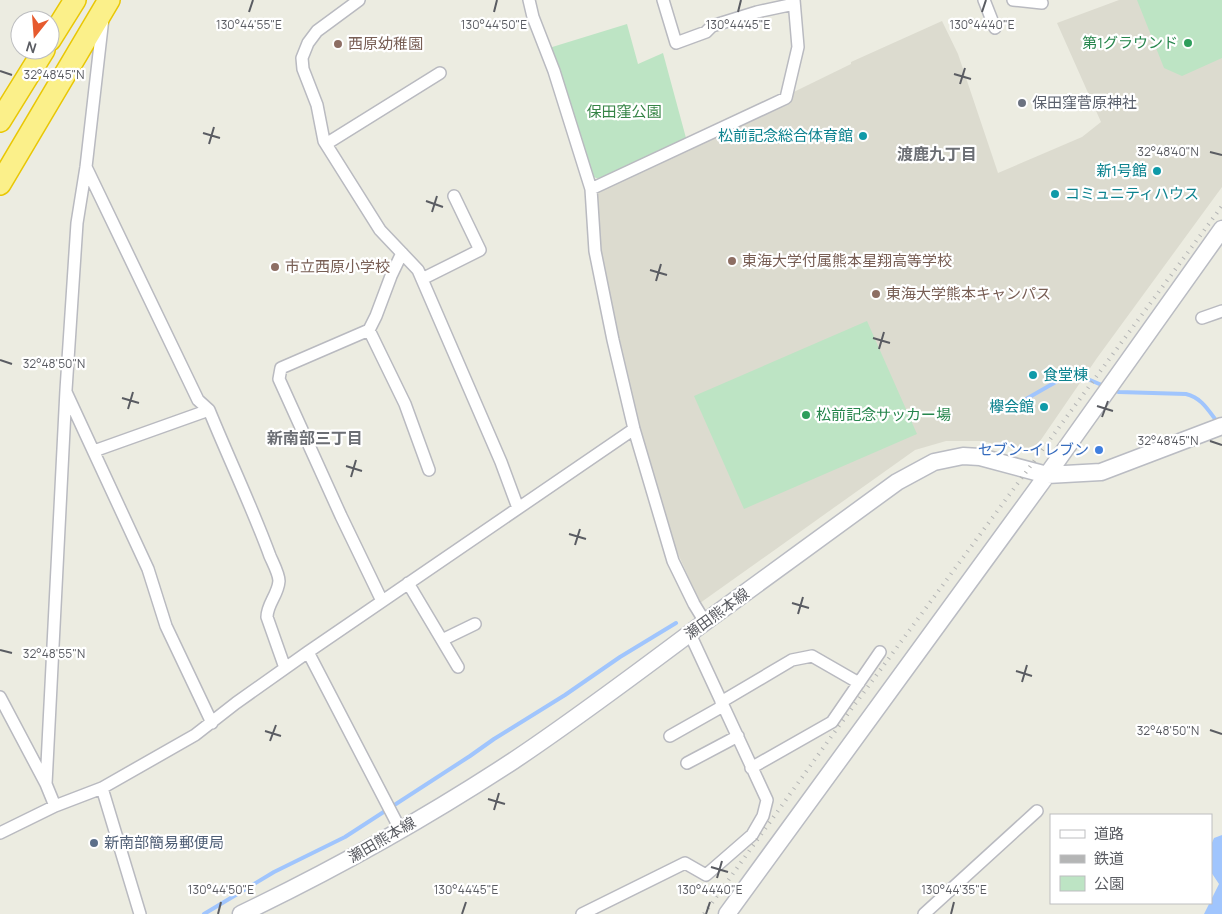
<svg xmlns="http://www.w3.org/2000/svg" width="1222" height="914" viewBox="0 0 1222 914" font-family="Manrope,'Noto Sans JP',sans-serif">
<rect width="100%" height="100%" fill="#ecece1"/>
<path fill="#dcdbcf" d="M 1119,0 L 1222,0 L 1222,187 L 1097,358 L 1036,447 L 1023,451 L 982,441 L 946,441 L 915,450 L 700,603 L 671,538 L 638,434 L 597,240 L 594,196 L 599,187 L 851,64 L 851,62 L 942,21 L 958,54 L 998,173 L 1082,137 L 1101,122 L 1057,23 Z"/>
<path fill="#bde4c4" d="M 1137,0 L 1222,0 L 1222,58 L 1182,76 L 1164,68 Z
M 627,24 L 638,64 L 663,53 L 686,138 L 599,179 L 591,176 L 549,48 Z
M 867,321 L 917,434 L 744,509 L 694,396 Z"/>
<path fill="#a0c5fd" d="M 1222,835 L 1222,914 L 1204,914 L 1219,884 L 1211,872 L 1211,845 L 1214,838 Z"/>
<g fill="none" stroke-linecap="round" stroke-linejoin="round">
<path stroke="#a0c5fd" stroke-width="4" d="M 1113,390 L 1119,392 L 1186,394 C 1202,398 1208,410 1218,423
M 1005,411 L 1061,379 L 1083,377 L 1104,386
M 204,914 L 274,872 L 345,837 L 470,756 L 494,739 L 565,695 L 620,657 L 676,623"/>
<defs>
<path id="street" d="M 359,0 L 317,31 L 308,43 L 302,58 L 303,69 L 317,105 L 324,141 L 380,230 L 418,270 L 501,462 L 518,508
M 529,0 L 533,17 L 554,71 L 591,189 L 595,251 L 613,340 L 634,429 L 673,561 L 694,604 L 705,622
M 663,0 L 676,43 L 706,32 L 712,26 L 757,12 L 794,4
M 984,0 L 995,28
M 1013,0 L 1042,3
M 326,144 L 440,73
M 86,167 L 198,400 L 209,410 C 229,459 252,507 270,556 C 273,563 279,574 279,581 C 278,595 267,604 267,617 L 285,668
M 591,189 L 786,98 L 798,47 L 794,0
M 422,279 L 480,250 L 454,196
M 1202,318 L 1222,311
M 369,330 L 405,404 L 429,470
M 66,392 L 148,569 L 166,626 L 212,723
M 94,451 L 209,410
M 408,583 L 458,667
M 382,601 L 341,516 L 279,379 L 281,368 L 369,330 L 376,316 L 391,276 L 402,253
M 442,640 L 475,624
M 308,652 L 400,829
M 0,697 L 46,784 L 55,806
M 721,702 L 792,660 L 812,656 L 859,683
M 670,736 L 723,706
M 687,763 L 738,736
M 751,768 L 832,722 L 880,652
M 46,784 L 66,390 L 77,223 L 86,167 L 103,18
M 102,788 L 140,914
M 0,833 L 55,806 L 102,788 L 195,735 L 236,703 L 308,652 L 634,429
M 582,914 L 685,863 L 706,875 L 752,835 L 763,816 L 767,800 L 690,634
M 924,914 L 1037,811"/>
<path id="secondary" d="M 241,914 C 335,869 426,818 513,761 C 579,717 642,669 705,622 C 769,575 833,529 897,482 L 934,462 L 963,456 L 980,457 L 1047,475 L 1101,472 L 1222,426
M 727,914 L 1047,475 L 1222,229"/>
<path id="highway" d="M 50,40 L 75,0
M 0,121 L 44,50
M 0,184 L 109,0"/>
</defs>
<use href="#street" stroke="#b9bac0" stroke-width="14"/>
<use href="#secondary" stroke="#babcc3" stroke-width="19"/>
<use href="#highway" stroke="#e9c704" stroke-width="24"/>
<use href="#street" stroke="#fff" stroke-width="11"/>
<use href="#secondary" stroke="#fff" stroke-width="16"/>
<use href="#highway" stroke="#fbf08a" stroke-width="21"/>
<path stroke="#b4b5b5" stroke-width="4" stroke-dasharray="1 6" stroke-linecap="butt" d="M 704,914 L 836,730 L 1222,206"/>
</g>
<path fill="none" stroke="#5a5c62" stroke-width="2" d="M 249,12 L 253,0M 494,12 L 497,0M 738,12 L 741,0M 982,12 L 986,0M 0,71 L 12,75M 954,74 L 971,79M 960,84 L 965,68M 203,133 L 220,138M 209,144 L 214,127M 1210,152 L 1222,155M 426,201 L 443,207M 432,212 L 437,196M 650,270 L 667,275M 656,281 L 661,264M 873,338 L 890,343M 879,349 L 884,332M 0,360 L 12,364M 122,398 L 139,403M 1097,406 L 1113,411M 128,409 L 133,392M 1102,417 L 1108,401M 1210,441 L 1222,445M 346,466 L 362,471M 351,477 L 356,460M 569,534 L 586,539M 575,545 L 580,529M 792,603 L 809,608M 798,614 L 803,597M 0,650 L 12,653M 1016,671 L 1032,676M 1022,682 L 1027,665M 1210,730 L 1222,734M 265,731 L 281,736M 270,741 L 276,725M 488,799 L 505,804M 494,810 L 499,793M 711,867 L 728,872M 717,878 L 722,861M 218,914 L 221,902M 462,914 L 466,902M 706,914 L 710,902M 951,914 L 954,902"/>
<g fill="#2e9e5b" stroke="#fff" stroke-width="2">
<circle cx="1188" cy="43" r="5"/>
<circle cx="806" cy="415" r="5"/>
</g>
<g fill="#8d6e63" stroke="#fff" stroke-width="2">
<circle cx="338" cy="44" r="5"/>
<circle cx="732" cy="261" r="5"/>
<circle cx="275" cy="267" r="5"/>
<circle cx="876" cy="294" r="5"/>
</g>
<circle fill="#6b7280" stroke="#fff" stroke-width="2" cx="1022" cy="103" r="5"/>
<g fill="#0f9aa8" stroke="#fff" stroke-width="2">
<circle cx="863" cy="136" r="5"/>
<circle cx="1157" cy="171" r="5"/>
<circle cx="1055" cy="194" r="5"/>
<circle cx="1033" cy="375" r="5"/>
<circle cx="1044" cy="407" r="5"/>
</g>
<circle fill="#3f7fe0" stroke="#fff" stroke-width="2" cx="1099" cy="450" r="5"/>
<circle fill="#5c6f8a" stroke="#fff" stroke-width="2" cx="94" cy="843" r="5"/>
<g text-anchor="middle" stroke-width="4.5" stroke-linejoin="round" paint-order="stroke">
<g font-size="15" fill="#27864d" stroke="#fff" text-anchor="end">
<text x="1178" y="48">第1グラウンド</text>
<text x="816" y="420" text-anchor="start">松前記念サッカー場</text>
</g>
<g font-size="15" fill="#785e54" stroke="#fff" text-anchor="start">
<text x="348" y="49">西原幼稚園</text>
<text x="742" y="266">東海大学付属熊本星翔高等学校</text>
<text x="285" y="272">市立西原小学校</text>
<text x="886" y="299">東海大学熊本キャンパス</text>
</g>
<g font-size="15" fill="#5b616d" stroke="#fff" text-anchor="start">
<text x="1032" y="108">保田窪菅原神社</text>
</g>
<g font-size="15" fill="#368446" stroke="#fff">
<text x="624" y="117">保田窪公園</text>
</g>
<g font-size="15" fill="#0d838f" stroke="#fff" text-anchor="end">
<text x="853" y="141">松前記念総合体育館</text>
<text x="1147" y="176">新1号館</text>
<text x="1065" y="199" text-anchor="start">コミュニティハウス</text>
<text x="1043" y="380" text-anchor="start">食堂棟</text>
<text x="1034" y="412">欅会館</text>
</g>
<g font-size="15" fill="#366cbe" stroke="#fff" text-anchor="end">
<text x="1089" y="455">セブン-イレブン</text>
</g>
<g font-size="15" fill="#5a5c62" stroke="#fff">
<text transform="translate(717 614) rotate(-36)" y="5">瀬田熊本線</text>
<text transform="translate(382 840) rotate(-30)" y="5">瀬田熊本線</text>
</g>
<g font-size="15" fill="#4e5e75" stroke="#fff" text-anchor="start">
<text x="104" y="848">新南部簡易郵便局</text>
</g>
<g font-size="16" font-weight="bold" fill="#6b6e74" stroke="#fff">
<text x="937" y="160">渡鹿九丁目</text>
<text x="315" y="444">新南部三丁目</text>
</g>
</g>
<g font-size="12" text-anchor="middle" fill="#5a5c62" stroke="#fff" stroke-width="4.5" stroke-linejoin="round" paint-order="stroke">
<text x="249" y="29">130°44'55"E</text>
<text x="494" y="29">130°44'50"E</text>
<text x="738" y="29">130°44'45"E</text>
<text x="982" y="29">130°44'40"E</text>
<text x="54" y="79">32°48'45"N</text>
<text x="1168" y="156">32°48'40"N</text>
<text x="54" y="368">32°48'50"N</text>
<text x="1168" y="445">32°48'45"N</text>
<text x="54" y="658">32°48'55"N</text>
<text x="1168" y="735">32°48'50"N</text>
<text x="221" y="894">130°44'50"E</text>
<text x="466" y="894">130°44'45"E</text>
<text x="710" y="894">130°44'40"E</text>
<text x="954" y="894">130°44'35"E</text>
</g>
<rect x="1050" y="814" width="162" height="90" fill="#ffffff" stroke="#bdbec0"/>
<rect x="1060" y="830" width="25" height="8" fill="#ffffff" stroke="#bdbec0"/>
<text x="1094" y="839" font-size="15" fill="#5a5c62">道路</text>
<rect x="1060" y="855" width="25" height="8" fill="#b4b5b5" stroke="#bdbec0"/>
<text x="1094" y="864" font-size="15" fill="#5a5c62">鉄道</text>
<rect x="1060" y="876" width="25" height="15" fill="#bde4c4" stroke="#bdbec0"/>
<text x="1094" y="889" font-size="15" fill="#5a5c62">公園</text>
<g transform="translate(35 35) rotate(197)"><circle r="24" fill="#ffffff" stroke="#bdbec0"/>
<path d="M0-4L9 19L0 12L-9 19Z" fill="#e65a2e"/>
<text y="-8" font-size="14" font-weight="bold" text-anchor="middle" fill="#5a5c62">N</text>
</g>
</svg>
